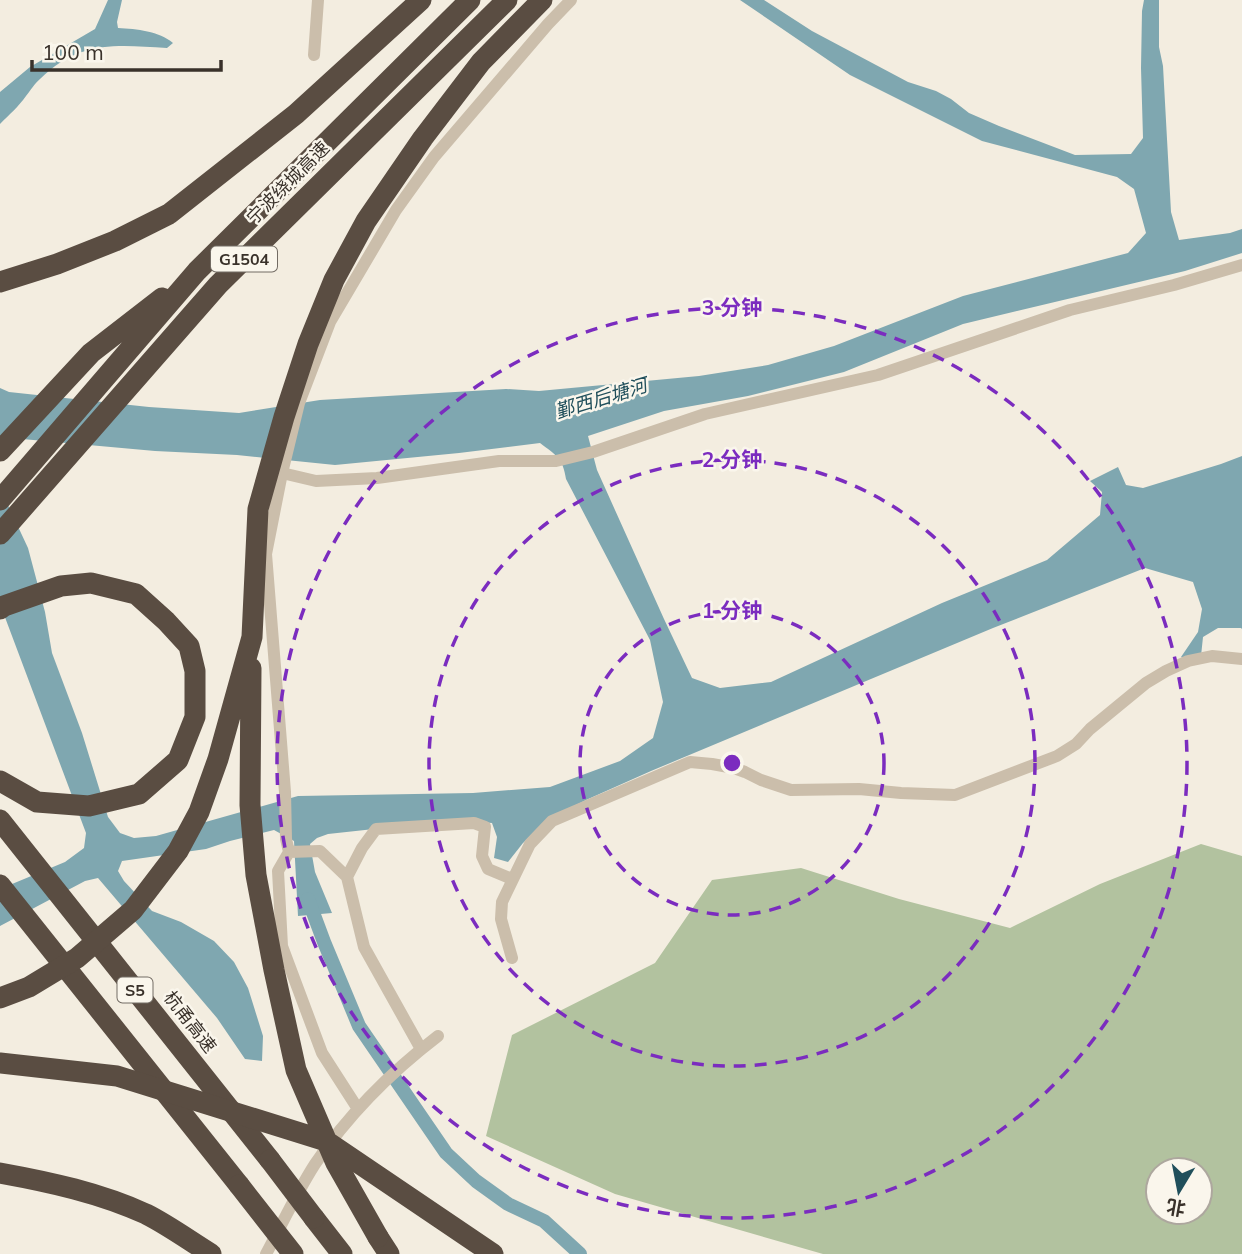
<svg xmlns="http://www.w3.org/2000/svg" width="1242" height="1254" viewBox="0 0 1242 1254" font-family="Mulish,'Noto Sans SC',sans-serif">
<rect width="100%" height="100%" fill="#f3ede0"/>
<path fill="#b2c29f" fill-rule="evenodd" d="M 1201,844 L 1242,856 L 1242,1254 L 823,1254 L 615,1194 L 486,1136 L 512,1035 L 655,963 L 712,880 L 801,868 L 899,899 L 1010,928 L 1100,884 ZM 1158,1170 L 1200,1170 L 1200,1212 L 1158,1212 Z"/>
<path fill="#7fa7b0" d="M 108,0 L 122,0 L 117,22 L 118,28 C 137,29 159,31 173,43 L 167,48 C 116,45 80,40 40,79 C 34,84 31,90 26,96 C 19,106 9,115 0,124 L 0,92 L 30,67 L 95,29 Z
M 740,0 L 764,0 L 812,31 L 908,82 L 936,91 L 951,99 L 969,113 L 999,126 L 1075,155 L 1131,154 L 1143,138 L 1141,68 L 1142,11 L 1144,0 L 1159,0 L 1159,47 L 1163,66 L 1171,212 L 1179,240 L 1230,233 L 1242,229 L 1242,253 L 1185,271 L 963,324 L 844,372 L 748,396 L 664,411 L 588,436 L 597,470 L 664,619 L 692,678 L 720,688 L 771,682 L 942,603 L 1047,560 L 1100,515 L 1102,492 L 1090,481 L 1118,467 L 1126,485 L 1143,488 L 1221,464 L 1242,456 L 1242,629 L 1241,628 L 1218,628 L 1203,637 L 1201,656 L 1186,660 L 1181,657 L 1198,632 L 1202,609 L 1193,582 L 1145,568 L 993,628 L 651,771 L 586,800 L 547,820 L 523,843 L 508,862 L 494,858 L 497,837 L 492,823 L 457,820 L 328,834 L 317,838 L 310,844 L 315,872 L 332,913 L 298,916 L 294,841 L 274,830 L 230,841 L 206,849 L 122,861 L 118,871 L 124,881 L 152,911 L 181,922 L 214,941 L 234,962 L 248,988 L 263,1036 L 262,1061 L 245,1059 L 217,1018 L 98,878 L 85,881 L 0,926 L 0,889 L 65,862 L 84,848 L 86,833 L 0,604 L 0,488 L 28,548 L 45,612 L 52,653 L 82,733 L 108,817 L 120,833 L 134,838 L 156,836 L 298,796 L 473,793 L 550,787 L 620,761 L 653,738 L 663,702 L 650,640 L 566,479 C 563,458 556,455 540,443 L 459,453 L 335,465 L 237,455 L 155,451 L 0,437 L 0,388 L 9,392 L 149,407 L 239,413 L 320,400 L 506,389 L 539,391 L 699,376 L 768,365 L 834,346 L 963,296 L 1128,253 L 1146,233 L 1134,189 L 1117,177 L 982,141 L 850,75 Z"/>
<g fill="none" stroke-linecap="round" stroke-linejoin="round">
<path stroke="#7fa7b0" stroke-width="14" d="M 308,899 L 324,942 L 359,1026 L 446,1153 L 476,1181 L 508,1204 L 544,1221 L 580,1254"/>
<path stroke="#cbbeab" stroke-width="12" d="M 314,55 L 318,0
M 282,473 L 316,481 L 377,478 L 499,461 L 556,461 L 593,452 L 705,414 L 878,375 L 1070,310 L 1174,285 L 1242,265
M 289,852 L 320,851 L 347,877
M 512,958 L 501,919 L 502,902 L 530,844 L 552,821 L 690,762 L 712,764 L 734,768 L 745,772 L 761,780 L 791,790 L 859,789 L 901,793 L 955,795 L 1057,756 L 1076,744 L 1090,729 L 1146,683 L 1166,671 L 1188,661 L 1212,656 L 1242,659
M 421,1049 L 364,947 L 347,877 L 362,848 L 376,829 L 474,823 L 485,827 L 482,856 L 488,869 L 512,879
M 358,1109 L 322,1053 L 282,946 L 278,871 L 289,852 L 286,839 L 285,792 L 266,554 L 282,473 L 299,403 L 330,322 L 396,210 L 434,157 L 548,24 L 571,0
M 266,1254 C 282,1224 297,1192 315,1164 C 348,1115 391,1072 438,1036"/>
<path stroke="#5a4d42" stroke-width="21" d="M 0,282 L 57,264 L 115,241 L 169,214 L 296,114 L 421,0
M 0,451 L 91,353 L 162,298
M 0,500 L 197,271 L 470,0
M 0,534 L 218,285 L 507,0
M 0,609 L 4,606 L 61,586 L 91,583 L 136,594 L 166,621 L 189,646 L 195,671 L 195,717 L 178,760 L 139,794 L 89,806 L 37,802 L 0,781
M 0,820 L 270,1160
M 0,885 L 239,1185
M 0,1173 C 50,1182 100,1193 146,1214 C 168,1225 190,1241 211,1254
M 314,1218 L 342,1254
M 378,1237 L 389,1254"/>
<path stroke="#5a4d42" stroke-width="21" d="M 251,668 L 250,805 L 256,875 L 274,970 L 296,1070 L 336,1163 L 378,1237
M 0,998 L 29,987 L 77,958 L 133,910 L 178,851 L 199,812 L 218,759 L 252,637 L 258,509 L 284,417 L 308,344 L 334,280 L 366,221 L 423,138 L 481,62 L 542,0
M 0,1063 L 117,1076 L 326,1141 L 493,1254
M 270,1160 L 314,1218
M 239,1185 L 293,1254"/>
</g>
<g fill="none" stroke="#7b2cbf" stroke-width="3.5" stroke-dasharray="12 9">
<circle cx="732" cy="763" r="152"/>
<circle cx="732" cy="763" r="303"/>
<circle cx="732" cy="763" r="455"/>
</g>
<g text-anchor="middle" stroke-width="5" stroke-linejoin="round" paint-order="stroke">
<g fill="#faf6ec" stroke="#736c64" stroke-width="2">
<rect x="211" y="246.5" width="66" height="25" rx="5"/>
<rect x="117.5" y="977.5" width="35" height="25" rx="5"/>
</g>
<g font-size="16" font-weight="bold" fill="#39312a">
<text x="244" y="265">G1504</text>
<text x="135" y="996">S5</text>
</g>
<g font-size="18" fill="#39312a" stroke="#faf6ec">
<text transform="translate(288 183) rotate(-45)" y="6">宁波绕城高速</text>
<text transform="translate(190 1022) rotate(52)" y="6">杭甬高速</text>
</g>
<g font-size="19" font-style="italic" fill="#204f5b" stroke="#faf6ec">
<text transform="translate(601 398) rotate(-17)" y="7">鄞西后塘河</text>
</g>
</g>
<circle cx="732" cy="763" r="10" fill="#7b2cbf" stroke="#faf6ec" stroke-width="3.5"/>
<g font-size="21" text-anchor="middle" font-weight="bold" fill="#7b2cbf" stroke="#faf6ec" stroke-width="5" stroke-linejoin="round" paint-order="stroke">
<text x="732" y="315">3 分钟</text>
<text x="732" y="467">2 分钟</text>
<text x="732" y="618">1 分钟</text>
</g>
<g transform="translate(1179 1191) rotate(190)"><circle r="33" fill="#faf6ec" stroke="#ada79e" stroke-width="2"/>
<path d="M0-5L12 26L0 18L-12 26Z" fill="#204f5b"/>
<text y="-10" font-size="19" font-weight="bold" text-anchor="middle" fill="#39312a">北</text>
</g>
<path d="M32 60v10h189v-10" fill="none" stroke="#39312a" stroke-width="3.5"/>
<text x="42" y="60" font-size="21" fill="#39312a" stroke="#faf6ec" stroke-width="5" paint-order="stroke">100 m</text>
</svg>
